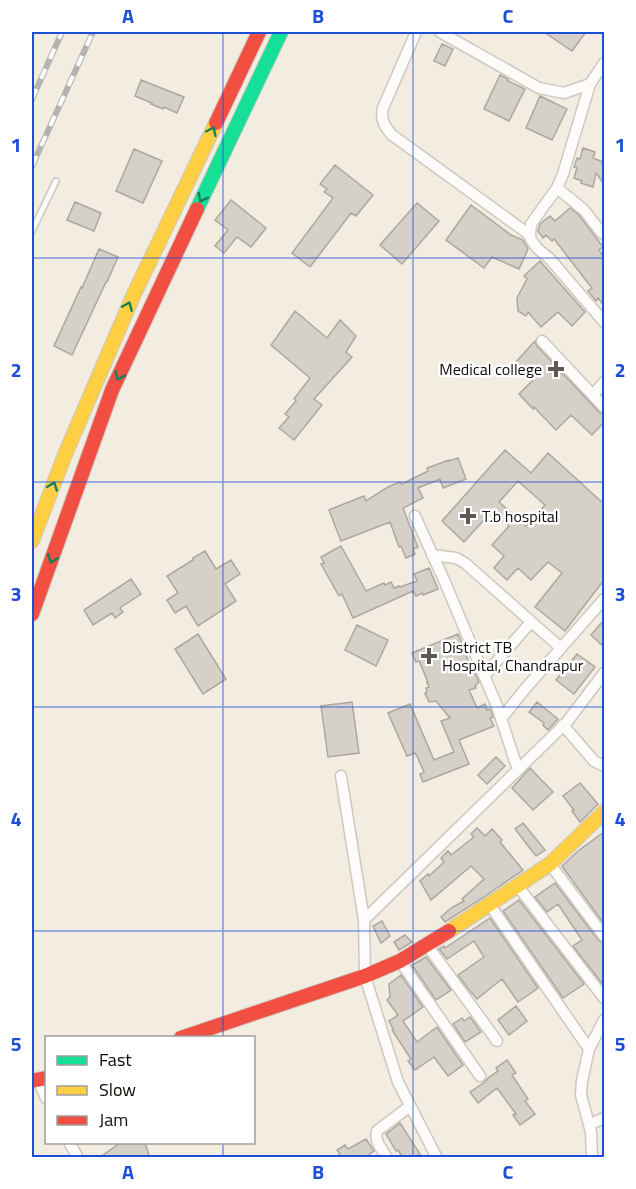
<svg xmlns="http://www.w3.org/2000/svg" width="636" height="1189" viewBox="0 0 636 1189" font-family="'Titillium Web',sans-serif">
<rect width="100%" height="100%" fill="#f2ece1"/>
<path fill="#d5d0c8" stroke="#aca79f" stroke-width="1.5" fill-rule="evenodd" d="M 544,32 L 586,32 L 572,51 Z
M 442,44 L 453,49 L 445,66 L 434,61 Z
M 500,75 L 508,79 L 508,81 L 525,89 L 509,121 L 484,109 Z
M 141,80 L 184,97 L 177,113 L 164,107 L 163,109 L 151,104 L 152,103 L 135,96 Z
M 540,96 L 567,109 L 552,140 L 526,128 Z
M 583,148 L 595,152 L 593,158 L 603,162 L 602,165 L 604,166 L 604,184 L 596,173 L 593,187 L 581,183 L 582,181 L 574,178 L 577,168 L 574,167 L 577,158 L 580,159 Z
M 134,149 L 162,161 L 143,203 L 116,191 Z
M 335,165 L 373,195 L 356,216 L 351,213 L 310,267 L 292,253 L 333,198 L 324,192 L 327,189 L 320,184 Z
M 231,200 L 266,228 L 251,247 L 237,237 L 224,253 L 215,246 L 228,230 L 215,220 Z
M 75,202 L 101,213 L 94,231 L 67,220 Z
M 417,203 L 439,221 L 402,264 L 380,245 Z
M 471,205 L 511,235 L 523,240 L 528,249 L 519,269 L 492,257 L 484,268 L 446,240 Z
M 570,208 L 579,215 L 603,247 L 599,250 L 604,258 L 604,306 L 598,298 L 596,301 L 588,291 L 592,288 L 554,239 L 552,241 L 546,235 L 543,238 L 538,231 L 540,224 L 550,216 L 555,221 Z
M 99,249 L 118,257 L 107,282 L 106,282 L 72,355 L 54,346 L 81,287 L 82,288 Z
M 540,261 L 585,312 L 572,326 L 558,312 L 541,327 L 528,312 L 526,316 L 518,311 L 517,298 L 527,279 L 524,276 Z
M 295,311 L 327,338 L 340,320 L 356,336 L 346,352 L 352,357 L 314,399 L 322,405 L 294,440 L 279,428 L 289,417 L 285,414 L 296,401 L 294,399 L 310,378 L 271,345 Z
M 535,341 L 537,346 L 599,412 L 604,414 L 604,422 L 592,435 L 571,415 L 556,430 L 534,407 L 533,409 L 519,394 L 534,379 L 516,362 Z
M 505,450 L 531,473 L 548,453 L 604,504 L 604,580 L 565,631 L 535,607 L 562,573 L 548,562 L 531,580 L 518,568 L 507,580 L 494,568 L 504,556 L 492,545 L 509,526 L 492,511 L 464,542 L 442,521 ZM 518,481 L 545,505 L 526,526 L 499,502 Z
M 458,458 L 466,479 L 443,488 L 440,479 L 418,488 L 423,498 L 403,508 L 418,547 L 413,549 L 415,554 L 406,558 L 401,546 L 399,547 L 390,522 L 341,541 L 329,510 L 364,496 L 366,501 L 388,487 L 400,482 L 402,484 L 428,471 L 427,468 L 449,460 L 449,461 Z
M 341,546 L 366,591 L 384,583 L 385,585 L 391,582 L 394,588 L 399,586 L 400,587 L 417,581 L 414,574 L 429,568 L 438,589 L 423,595 L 422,593 L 416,596 L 413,591 L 353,618 L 342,594 L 339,596 L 321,564 L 324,563 L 321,557 Z
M 205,551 L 216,569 L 231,560 L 240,574 L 225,584 L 236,601 L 198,626 L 186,606 L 175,613 L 167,600 L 178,593 L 167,576 L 193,560 L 193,558 Z
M 131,579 L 141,594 L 120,608 L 123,612 L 115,618 L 112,613 L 93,625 L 84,610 Z
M 604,620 L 604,647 L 591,635 Z
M 357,625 L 388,640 L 376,666 L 345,650 Z
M 198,634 L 226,679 L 203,694 L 175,649 Z
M 458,634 L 463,646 L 462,646 L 470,665 L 471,664 L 479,682 L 475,686 L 476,688 L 469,690 L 477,708 L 485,704 L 487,710 L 490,709 L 493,717 L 490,718 L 494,726 L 459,740 L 469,764 L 423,782 L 420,774 L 424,772 L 417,756 L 415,753 L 407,756 L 388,713 L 410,704 L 434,760 L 454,752 L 441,721 L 450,718 L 436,701 L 429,702 L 425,693 L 427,692 L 426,688 L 429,687 L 427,682 L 428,682 L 419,661 L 416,662 L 412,653 Z
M 577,654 L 595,667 L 574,694 L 556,680 Z
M 352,702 L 359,753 L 328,757 L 321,706 Z
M 537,702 L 558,719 L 548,730 L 543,725 L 544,723 L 529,712 Z
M 496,757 L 505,766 L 487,784 L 478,775 Z
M 530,768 L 553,792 L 533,810 L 512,788 Z
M 580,783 L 598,804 L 580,822 L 572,811 L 574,810 L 563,796 Z
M 523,823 L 545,850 L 536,856 L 515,829 Z
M 477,828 L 485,836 L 492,829 L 502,840 L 500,842 L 523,870 L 484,897 L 445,922 L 441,917 L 451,908 L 464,901 L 462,899 L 484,879 L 471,866 L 431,900 L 420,881 L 428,874 L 429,876 L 444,862 L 441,858 L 448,851 L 451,855 L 474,837 L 471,834 Z
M 604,832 L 604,924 L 562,866 L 578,851 Z
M 555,883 L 598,940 L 604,943 L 604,986 L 573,946 L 582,940 L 558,904 L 547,912 L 535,897 Z
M 519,900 L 584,984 L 563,998 L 503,911 Z
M 490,918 L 538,988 L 518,1002 L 502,979 L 477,999 L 466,986 L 458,975 L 484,957 L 474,941 L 447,959 L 439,949 L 444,946 L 445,948 Z
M 382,921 L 390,936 L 381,943 L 373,926 Z
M 405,935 L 412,942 L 399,950 L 394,942 Z
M 426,957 L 451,990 L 436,1000 L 412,965 Z
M 401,975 L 423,1007 L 403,1021 L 417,1042 L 437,1027 L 463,1065 L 448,1076 L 434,1057 L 415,1070 L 408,1061 L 411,1059 L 392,1030 L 393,1029 L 389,1021 L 398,1015 L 387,1000 L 390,997 L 389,984 Z
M 516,1006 L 527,1021 L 509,1035 L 498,1020 Z
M 470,1017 L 481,1032 L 465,1042 L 453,1024 L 462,1018 L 464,1021 Z
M 507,1060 L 516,1073 L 512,1075 L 528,1099 L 525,1101 L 535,1114 L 520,1125 L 513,1115 L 516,1114 L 497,1088 L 478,1103 L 470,1092 L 485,1082 L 488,1078 L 498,1071 L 496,1068 Z
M 400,1123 L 420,1154 L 414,1158 L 403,1158 L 398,1150 L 396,1151 L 386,1134 Z
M 366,1139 L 374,1151 L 364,1158 L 335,1158 L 340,1154 L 337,1150 L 345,1145 L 348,1149 Z
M 120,1143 L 145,1143 L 150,1158 L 99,1158 Z"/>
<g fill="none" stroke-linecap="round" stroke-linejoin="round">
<defs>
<path id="lane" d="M 32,231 L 56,181"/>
<path id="street" d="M 416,32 L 383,108 C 380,120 385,127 392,135 L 530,235
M 440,32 L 539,88 L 564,93 L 590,84 L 604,63
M 590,84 L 563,174 L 557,188 L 531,224 L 530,235 L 531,240 L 538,249 L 550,259 L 604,322
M 557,188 L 584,210 L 601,232 L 604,234
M 542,341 L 604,407
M 593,395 L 604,382
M 415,516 L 444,580 L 497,706 L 518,770
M 432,555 L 456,558 L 465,563 L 561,648
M 484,676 L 531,622
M 501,719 L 525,689 L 604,599
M 563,725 L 594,761 L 604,766
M 341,776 L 364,920 L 365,976 L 398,1082 L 437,1158
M 550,864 L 604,936
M 517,885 L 604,998
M 490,905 L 589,1049
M 364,920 L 567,722 L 604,673
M 427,945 L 497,1041
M 400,961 L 480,1076
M 38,1080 L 46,1098
M 589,1125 L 604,1118
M 69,1142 L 78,1158
M 387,1158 C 382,1149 374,1141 377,1131 L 410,1106
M 592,1158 L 591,1132 L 581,1095 L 582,1081 L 589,1049 L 604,1020"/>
<path id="fast" d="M 197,209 L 281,32"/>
<path id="slow" d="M 32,541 L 66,452 L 134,294 L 216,123
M 449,931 L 550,864 L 604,812"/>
<path id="jam" d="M 216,123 L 259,32
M 32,614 L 112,390 L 197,209
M 181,1038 L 365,976 L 400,961 L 449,931
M 32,1081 L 46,1078"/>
</defs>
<use href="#lane" stroke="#cdc8c0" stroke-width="8"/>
<use href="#street" stroke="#cdc8c0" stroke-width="13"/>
<use href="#fast" stroke="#cdc8c0" stroke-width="16"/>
<use href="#slow" stroke="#cdc8c0" stroke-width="16"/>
<use href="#jam" stroke="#cdc8c0" stroke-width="16"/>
<use href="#lane" stroke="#fdfcfa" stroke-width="5"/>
<use href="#street" stroke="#fdfcfa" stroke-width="10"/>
<use href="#fast" stroke="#16e098" stroke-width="14"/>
<use href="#slow" stroke="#ffcf43" stroke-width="14"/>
<use href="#jam" stroke="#f24e42" stroke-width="14"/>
<defs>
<path id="rail" d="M 32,99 L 62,32
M 32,166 L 93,32"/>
</defs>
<use href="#rail" stroke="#b4b3b1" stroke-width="6"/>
<use href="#rail" stroke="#fff" stroke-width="4" stroke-dasharray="11" stroke-linecap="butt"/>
</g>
<defs><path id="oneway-chevron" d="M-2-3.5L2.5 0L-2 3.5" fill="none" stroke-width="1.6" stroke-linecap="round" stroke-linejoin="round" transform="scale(1.5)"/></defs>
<g stroke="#138156">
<use href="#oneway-chevron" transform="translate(212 131) rotate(-65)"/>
<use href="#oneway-chevron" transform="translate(202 198) rotate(116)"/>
<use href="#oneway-chevron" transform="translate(128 306) rotate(-67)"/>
<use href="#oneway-chevron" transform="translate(119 376) rotate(115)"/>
<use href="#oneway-chevron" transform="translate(53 486) rotate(-69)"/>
<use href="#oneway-chevron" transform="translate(52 559) rotate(110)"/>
</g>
<path fill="none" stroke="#1d4ed8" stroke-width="1.5" stroke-opacity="0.55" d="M 223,32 L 223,1038M 413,32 L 413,1158M 32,258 L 604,258M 32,482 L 604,482M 32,707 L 604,707M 32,931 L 604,931M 223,1142 L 223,1158"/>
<g fill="#5e5a53" stroke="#fff" stroke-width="2">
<path d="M553 360h6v6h6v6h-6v6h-6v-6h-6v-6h6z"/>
<path d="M465 507h6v6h6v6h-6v6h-6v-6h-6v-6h6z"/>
<path d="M426 647h6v6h6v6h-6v6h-6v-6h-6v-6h6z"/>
</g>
<g text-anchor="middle" stroke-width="5" stroke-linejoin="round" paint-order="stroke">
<g font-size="16" fill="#0f0c06" stroke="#fff" text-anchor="start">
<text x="542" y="375" text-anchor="end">Medical college</text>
<text x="482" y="522">T.b hospital</text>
<text x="442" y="653">District TB<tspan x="442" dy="18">Hospital, Chandrapur</tspan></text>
</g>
</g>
<rect width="636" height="1189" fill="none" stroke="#ffffff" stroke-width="66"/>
<rect x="45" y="1036" width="210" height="108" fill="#ffffff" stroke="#9f9e9b" stroke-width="1.5"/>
<rect x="57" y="1056" width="30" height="9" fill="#16e098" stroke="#9f9e9b" stroke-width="1.5"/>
<text x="99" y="1066" font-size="18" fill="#0f0c06">Fast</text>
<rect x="57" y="1086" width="30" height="9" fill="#ffcf43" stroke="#9f9e9b" stroke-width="1.5"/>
<text x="99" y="1096" font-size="18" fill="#0f0c06">Slow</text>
<rect x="57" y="1116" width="30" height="9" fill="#f24e42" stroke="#9f9e9b" stroke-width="1.5"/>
<text x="99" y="1126" font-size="18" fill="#0f0c06">Jam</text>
<rect x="33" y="33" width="570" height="1123" fill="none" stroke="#1d4ed8" stroke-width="2"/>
<g font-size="20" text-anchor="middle" font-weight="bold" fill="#1d4ed8">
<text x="128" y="23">A</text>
<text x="318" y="23">B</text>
<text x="508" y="23">C</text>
<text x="16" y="152">1</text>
<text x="620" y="152">1</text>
<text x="16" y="377">2</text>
<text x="620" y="377">2</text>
<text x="16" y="601">3</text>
<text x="620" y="601">3</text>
<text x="16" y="826">4</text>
<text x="620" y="826">4</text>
<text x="16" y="1051">5</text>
<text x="620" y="1051">5</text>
<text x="128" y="1179">A</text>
<text x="318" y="1179">B</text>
<text x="508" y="1179">C</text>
</g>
</svg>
